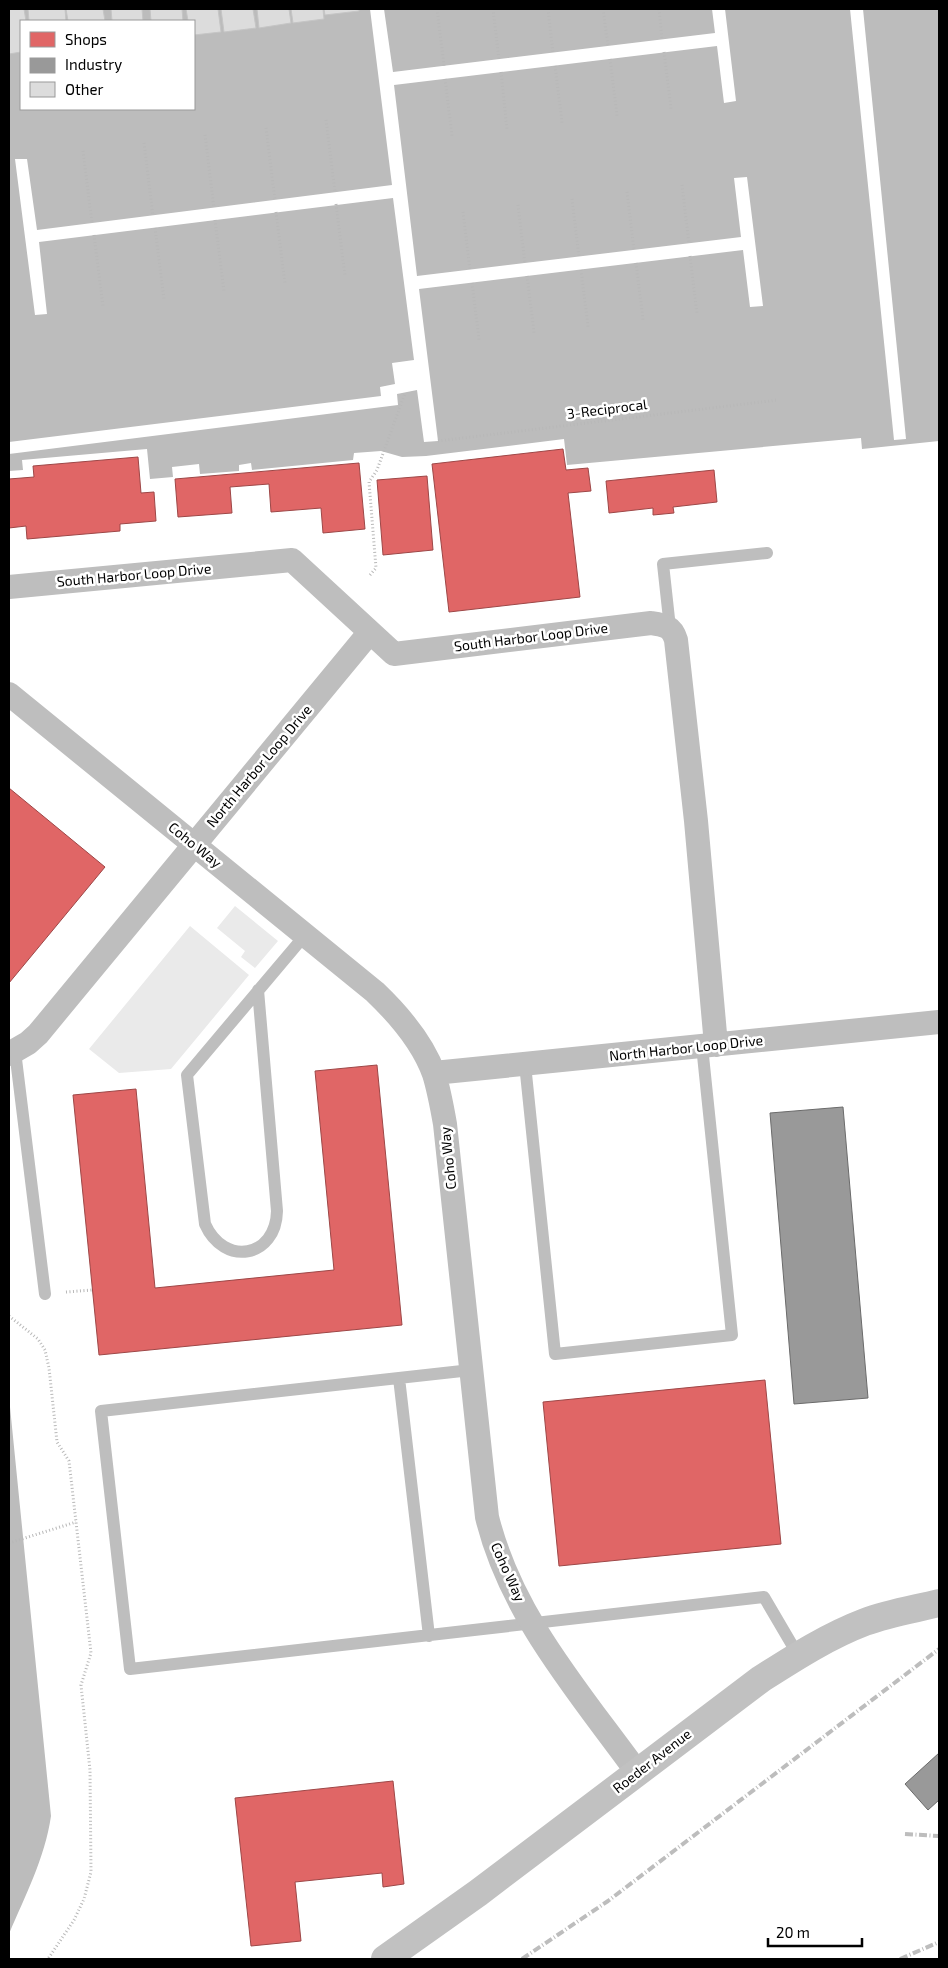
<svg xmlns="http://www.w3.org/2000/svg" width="948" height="1968" viewBox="0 0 948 1968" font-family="'Exo 2',sans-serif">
<rect width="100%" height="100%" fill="#fff"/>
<path fill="#eaeaea" d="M 235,906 L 278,941 L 255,968 L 241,957 L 245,951 L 217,928 Z
M 190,926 L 249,975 L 171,1069 L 119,1073 L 89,1049 Z"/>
<path fill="#bcbcbc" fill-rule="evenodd" d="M 9,9 L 939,9 L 939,441 L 862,449 L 861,438 L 567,465 L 564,439 L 426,456 L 402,457 L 381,451 L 354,453 L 353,460 L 252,470 L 251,463 L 239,465 L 239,471 L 200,474 L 199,464 L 172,467 L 173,477 L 150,479 L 147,449 L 22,460 L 23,470 L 9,471 ZM 21,21 L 194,21 L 194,109 L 21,109 Z
M 9,1397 L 51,1816 C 45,1858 25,1896 9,1934 Z"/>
<path fill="#fff" d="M 370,9 L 384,9 L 393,72 L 715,33 L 712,9 L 725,9 L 736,101 L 724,103 L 717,46 L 394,85 L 417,276 L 741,237 L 734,178 L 747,177 L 763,306 L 750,307 L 743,250 L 419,289 L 438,441 L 424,442 L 417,390 L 397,394 L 398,405 L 9,454 L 9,442 L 381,396 L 380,387 L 395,384 L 392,363 L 414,360 L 393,198 L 39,242 L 47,314 L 35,315 L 15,159 L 27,159 L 37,230 L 392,185 Z
M 850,9 L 863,9 L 906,439 L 894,440 Z"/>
<path fill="#e06666" stroke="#9d4747" d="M 563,449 L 566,470 L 588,468 L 591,491 L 568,493 L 580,597 L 449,612 L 432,464 Z
M 138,457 L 141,493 L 154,492 L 156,521 L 120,524 L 120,531 L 27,539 L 26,526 L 9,528 L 9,479 L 34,477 L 33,466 Z
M 359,463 L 365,529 L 323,533 L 321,508 L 271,512 L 269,484 L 230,487 L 232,513 L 178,517 L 175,479 Z
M 714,470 L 717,502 L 673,507 L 674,513 L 653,515 L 653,508 L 609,513 L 606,481 Z
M 427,476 L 433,550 L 383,555 L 377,480 Z
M 9,788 L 105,867 L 9,983 Z
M 377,1065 L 402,1325 L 99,1355 L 73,1095 L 136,1089 L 155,1288 L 334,1270 L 315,1071 Z
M 765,1380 L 781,1544 L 559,1566 L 543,1402 Z
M 393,1781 L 404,1884 L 383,1887 L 382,1873 L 295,1882 L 301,1941 L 251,1946 L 235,1798 Z"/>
<path fill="#999" stroke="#6b6b6b" d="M 843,1107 L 868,1398 L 794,1404 L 770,1113 Z
M 939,1753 L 939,1800 L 928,1810 L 905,1784 Z"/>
<path fill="#dcdcdc" stroke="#c5c5c5" d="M 9,9 L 24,9 L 26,21 L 21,21 L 21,52 L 9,54 Z
M 28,9 L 65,9 L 66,21 L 29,21 Z
M 66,9 L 103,9 L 105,21 L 68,21 Z
M 111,9 L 142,9 L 143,21 L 112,21 Z
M 150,9 L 182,9 L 183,21 L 151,21 Z
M 186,9 L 218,9 L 221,32 L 194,35 L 194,21 L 188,21 Z
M 221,9 L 253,9 L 256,28 L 224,32 Z
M 257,9 L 289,9 L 291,23 L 259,28 Z
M 291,9 L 323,9 L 324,19 L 293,23 Z
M 324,9 L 359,9 L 359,11 L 325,15 Z"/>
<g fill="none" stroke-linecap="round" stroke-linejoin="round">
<path stroke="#b8b8b8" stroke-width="3" stroke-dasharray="1 2.5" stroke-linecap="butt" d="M 437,9 L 444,66
M 493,9 L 499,60
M 548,9 L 553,53
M 603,9 L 608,46
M 659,9 L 662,39
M 664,52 L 671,109
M 610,59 L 617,116
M 555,66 L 562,123
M 501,72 L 507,129
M 445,79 L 452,136
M 326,120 L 335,192
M 266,128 L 275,200
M 205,135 L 214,208
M 144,143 L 153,216
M 83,151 L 92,223
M 682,185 L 689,244
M 627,192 L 634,250
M 572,199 L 579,257
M 336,204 L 345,276
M 518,205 L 525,264
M 276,212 L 285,284
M 463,212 L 470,270
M 215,220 L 224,291
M 155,228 L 164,299
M 94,235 L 103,306
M 690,256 L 697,314
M 636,263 L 643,320
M 581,270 L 588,327
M 527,276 L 534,333
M 472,283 L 479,340
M 438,441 L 778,400
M 370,575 L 376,568 L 369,482 L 377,470 L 405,393
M 66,1292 L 92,1290
M 9,1316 L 38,1339 L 45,1350 L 49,1368 L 57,1442 L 69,1461 L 91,1653 L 81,1685 L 90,1770 L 91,1872 L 84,1899 L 74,1920 L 48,1959
M 9,1543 L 76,1522"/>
<path stroke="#bebebe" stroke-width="12" d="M 670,628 L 663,564 L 767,553
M 258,990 L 277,1211 C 276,1258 224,1267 205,1224 L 187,1075 L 306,934
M 15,1051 L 45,1294
M 525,1064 L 555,1354 L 732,1335 L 702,1046
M 471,1370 L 101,1411 L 130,1669 L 764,1597 L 798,1655
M 399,1378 L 429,1636"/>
<path stroke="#bebebe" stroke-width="24" d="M 9,587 L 292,560 L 394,654 L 651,623 C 664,625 672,626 676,640 L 696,821 L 716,1045
M 9,694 L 375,992 C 398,1014 423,1043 434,1074 C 439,1090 442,1107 445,1124 L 487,1517 C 511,1615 579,1692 637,1772
M 9,1054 L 28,1043 L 38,1034 L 370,632
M 434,1073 L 939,1022"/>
<path stroke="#c1c1c1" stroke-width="28" d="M 385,1959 L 478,1893 L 761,1679 C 794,1658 828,1636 865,1622 C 889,1613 915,1609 939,1603"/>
<path stroke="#bdbdbd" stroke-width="4" stroke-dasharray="8 2.5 1 2.5" stroke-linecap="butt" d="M 905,1834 L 939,1836
M 522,1959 L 608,1901 L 939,1649
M 900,1959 L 939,1942"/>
</g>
<g text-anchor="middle" stroke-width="5" stroke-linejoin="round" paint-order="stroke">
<g font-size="14" fill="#000" stroke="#fff">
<text transform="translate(607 409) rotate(-7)" y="5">3-Reciprocal</text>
<text transform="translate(134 575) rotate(-5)" y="5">South Harbor Loop Drive</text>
<text transform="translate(531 637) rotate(-7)" y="5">South Harbor Loop Drive</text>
<text transform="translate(259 766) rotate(-50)" y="5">North Harbor Loop Drive</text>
<text transform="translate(195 845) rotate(39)" y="5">Coho Way</text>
<text transform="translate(686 1048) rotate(-6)" y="5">North Harbor Loop Drive</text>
<text transform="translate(448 1158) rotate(-96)" y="5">Coho Way</text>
<text transform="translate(508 1572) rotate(66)" y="5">Coho Way</text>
<text transform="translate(652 1761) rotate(-38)" y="5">Roeder Avenue</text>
</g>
</g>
<rect width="948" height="1968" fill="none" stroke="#000000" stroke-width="20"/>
<rect x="20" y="20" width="175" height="90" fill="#ffffff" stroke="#999999"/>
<rect x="30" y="32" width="25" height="15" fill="#e06666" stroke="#999999"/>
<text x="65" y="45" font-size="15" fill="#000000">Shops</text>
<rect x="30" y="58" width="25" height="15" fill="#999999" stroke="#999999"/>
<text x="65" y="70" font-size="15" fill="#000000">Industry</text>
<rect x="30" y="82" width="25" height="15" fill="#dcdcdc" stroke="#999999"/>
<text x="65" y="95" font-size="15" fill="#000000">Other</text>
<path d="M768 1938v8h94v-8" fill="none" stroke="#000000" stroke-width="2.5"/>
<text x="776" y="1938" font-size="15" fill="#000000" stroke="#ffffff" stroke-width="4" paint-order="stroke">20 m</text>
</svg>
